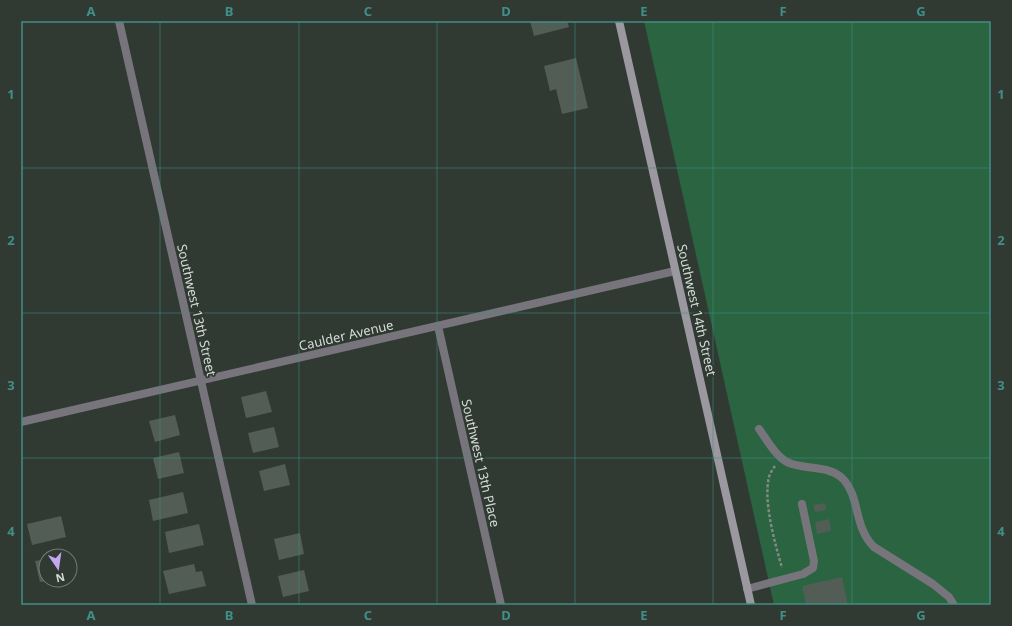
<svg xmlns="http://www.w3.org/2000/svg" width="1012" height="626" viewBox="0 0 1012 626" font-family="'Noto Sans',sans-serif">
<rect width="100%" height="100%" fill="#303a33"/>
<path fill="#2a6441" d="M 644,21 L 991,21 L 991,605 L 774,605 Z"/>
<path fill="#525d55" d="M 530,21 L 567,21 L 569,27 L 534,36 Z
M 576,58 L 588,108 L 562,114 L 556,89 L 550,91 L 544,66 Z
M 266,391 L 272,412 L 246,418 L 241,397 Z
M 175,415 L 180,435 L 155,442 L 149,421 Z
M 274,427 L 279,447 L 253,453 L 248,433 Z
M 179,452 L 184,473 L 158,479 L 153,458 Z
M 285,464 L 290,485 L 264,491 L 259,471 Z
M 183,492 L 188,513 L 153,521 L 149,500 Z
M 825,503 L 826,510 L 815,512 L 813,505 Z
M 61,516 L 66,537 L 32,545 L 27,524 Z
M 829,519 L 831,531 L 817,534 L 815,522 Z
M 199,524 L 204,545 L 169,553 L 165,532 Z
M 300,533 L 304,554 L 279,560 L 274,539 Z
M 70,558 L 74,575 L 70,576 Z
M 46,559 L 46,581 L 40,582 L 35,561 Z
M 194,564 L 196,572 L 202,571 L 206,586 L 169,594 L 163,571 Z
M 304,570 L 309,591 L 283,597 L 278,576 Z
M 842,577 L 848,605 L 806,605 L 802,586 Z"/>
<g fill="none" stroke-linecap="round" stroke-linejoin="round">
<path stroke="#818a84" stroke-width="2.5" stroke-dasharray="3 2" stroke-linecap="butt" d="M 775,466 C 773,469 770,473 769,477 C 763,502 775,543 782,568"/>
<path stroke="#77757b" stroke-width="8" d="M 759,429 C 767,440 776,457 789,463 C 807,470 831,465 844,480 C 860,498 854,528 874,547 L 933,584 L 949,597 L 954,605
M 747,589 L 803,574 L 813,568 L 814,561 L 802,504"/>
<path stroke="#77757b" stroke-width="8" d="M 119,21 L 252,605
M 438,326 L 501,605
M 21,422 L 675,271"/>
<path stroke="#9b98a0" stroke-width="8" d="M 619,21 L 751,605"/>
</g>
<path fill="none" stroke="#408f88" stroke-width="1" stroke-opacity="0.55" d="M 160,21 L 160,605M 299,21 L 299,605M 437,21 L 437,605M 575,21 L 575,605M 713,21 L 713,605M 852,21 L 852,605M 21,168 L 991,168M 21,313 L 991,313M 21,458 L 991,458"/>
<g text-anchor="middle" stroke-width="3.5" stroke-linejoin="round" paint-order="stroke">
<g font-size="13" fill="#d4dbd6" stroke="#303a33">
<text transform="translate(197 310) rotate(77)" y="5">Southwest 13th Street</text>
<text transform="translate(697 310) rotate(77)" y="5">Southwest 14th Street</text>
<text transform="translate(346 335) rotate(-13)" y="5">Caulder Avenue</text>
<text transform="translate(481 463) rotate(77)" y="5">Southwest 13th Place</text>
</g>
</g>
<rect width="1012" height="626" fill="none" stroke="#303a33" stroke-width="44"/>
<g transform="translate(58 568) rotate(167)"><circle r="19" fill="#303a33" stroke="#727a74"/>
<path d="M0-3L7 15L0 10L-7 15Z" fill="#c5a7f1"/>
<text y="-6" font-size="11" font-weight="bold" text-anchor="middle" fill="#d4dbd6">N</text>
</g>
<rect x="22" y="22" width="968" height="582" fill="none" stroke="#408f88" stroke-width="1.5"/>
<g font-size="13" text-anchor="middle" font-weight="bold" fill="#408f88">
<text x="91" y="16">A</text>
<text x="229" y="16">B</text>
<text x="368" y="16">C</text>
<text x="506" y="16">D</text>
<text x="644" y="16">E</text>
<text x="783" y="16">F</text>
<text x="921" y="16">G</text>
<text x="11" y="99">1</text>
<text x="1001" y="99">1</text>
<text x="11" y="245">2</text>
<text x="1001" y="245">2</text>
<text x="11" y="390">3</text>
<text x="1001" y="390">3</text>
<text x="11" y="536">4</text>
<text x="1001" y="536">4</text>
<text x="91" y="620">A</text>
<text x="229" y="620">B</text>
<text x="368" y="620">C</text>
<text x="506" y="620">D</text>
<text x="644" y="620">E</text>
<text x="783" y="620">F</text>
<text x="921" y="620">G</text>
</g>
</svg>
